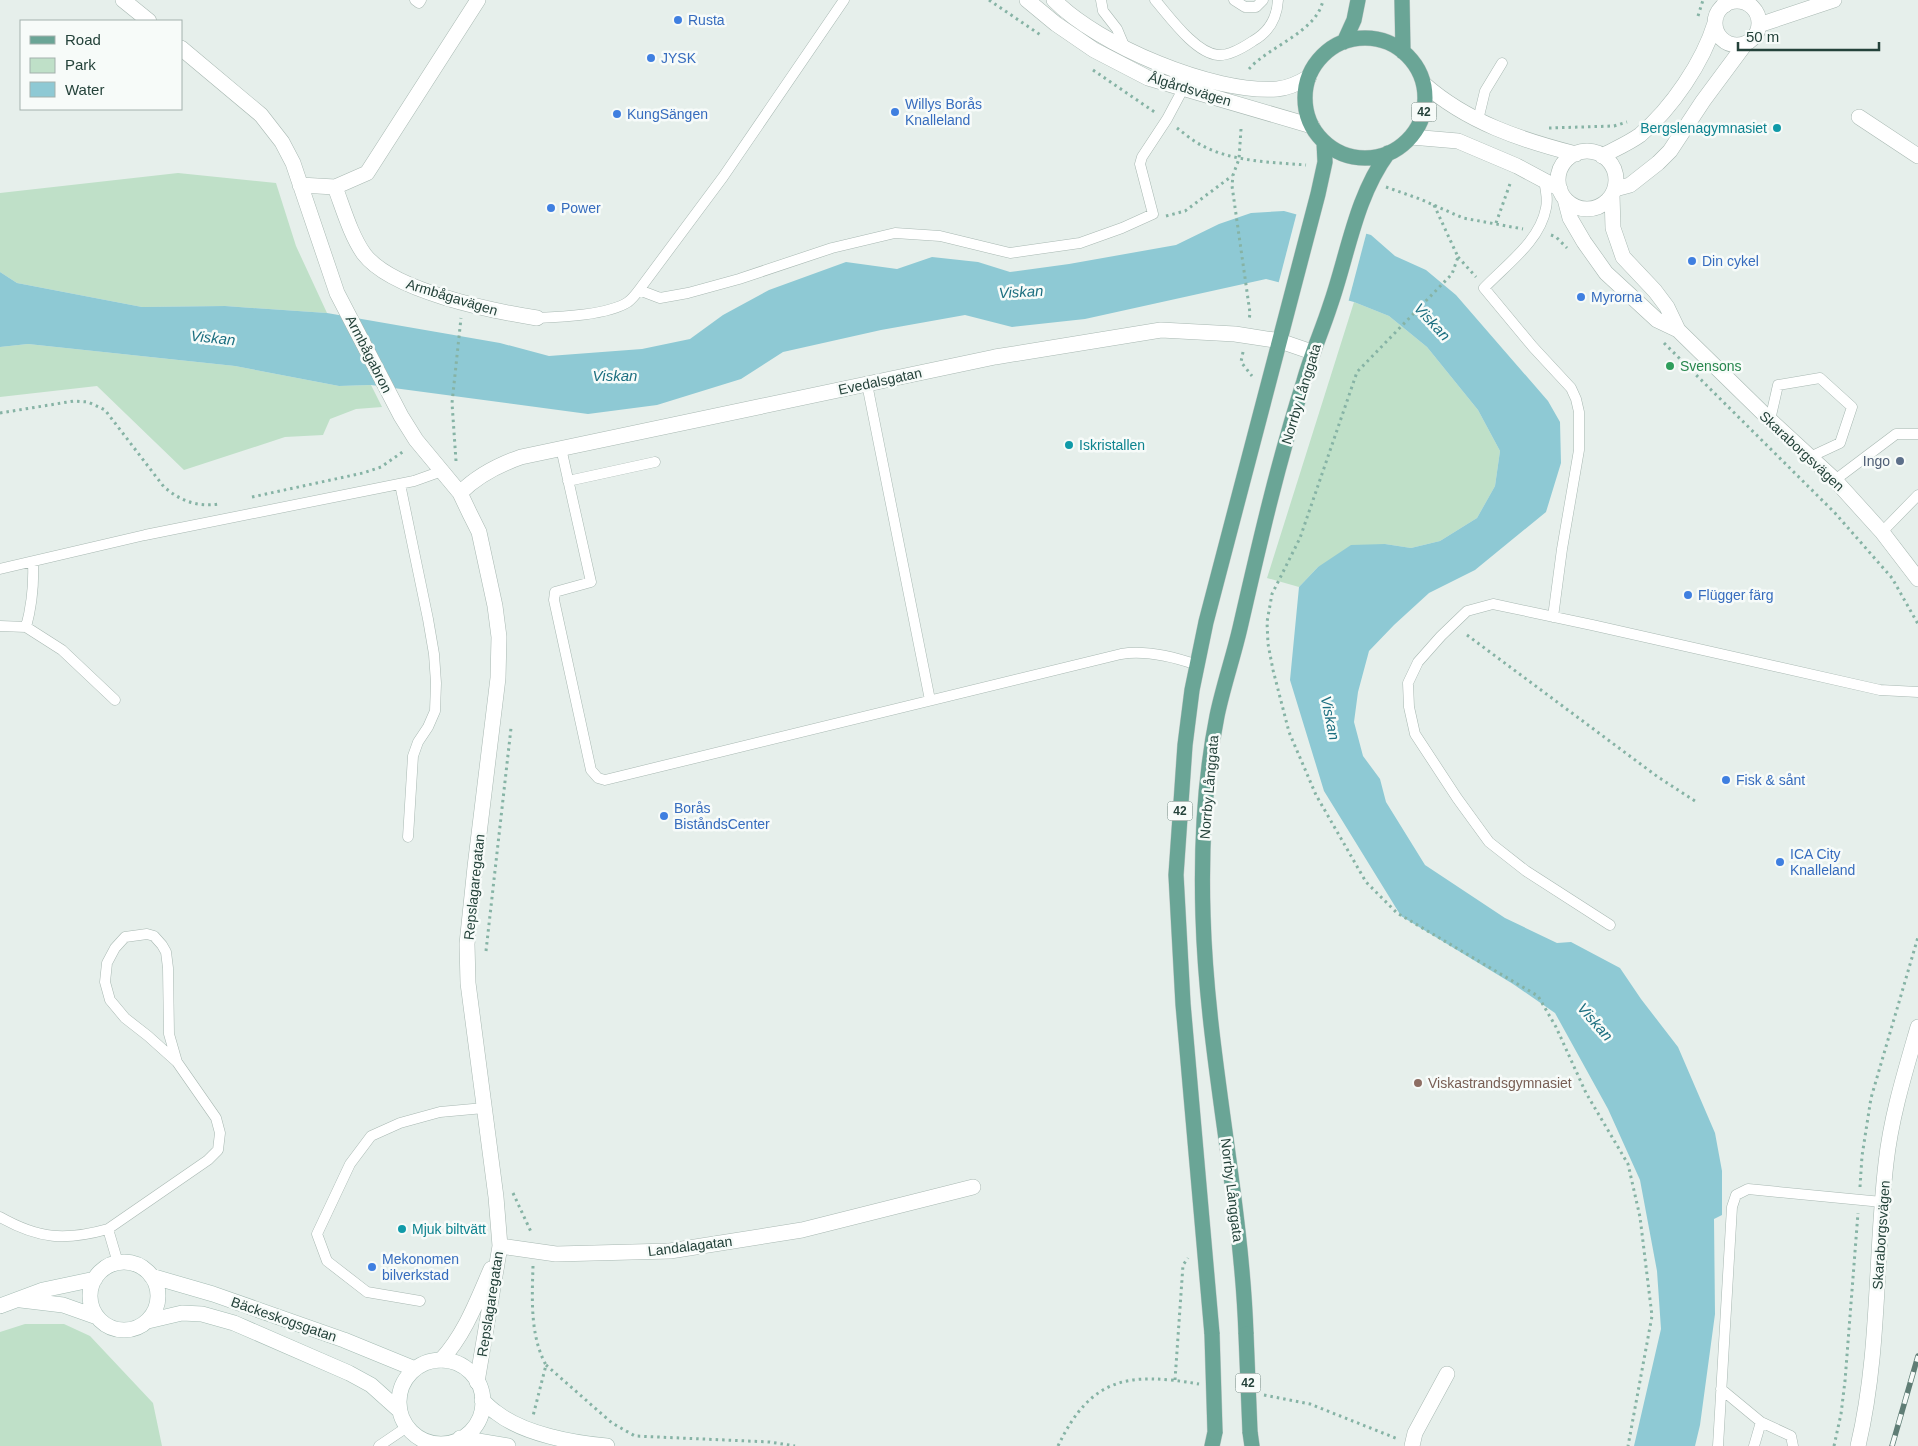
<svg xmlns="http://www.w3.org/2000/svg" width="1918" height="1446" viewBox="0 0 1918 1446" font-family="Helvetica,sans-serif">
<rect width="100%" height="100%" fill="#e6efeb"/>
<path fill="#bfe0c8" d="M 178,173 L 276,183 L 296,246 L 327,313 L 225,306 L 142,307 L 17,283 L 0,272 L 0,193 Z
M 1354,302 L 1389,316 L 1427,347 L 1478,410 L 1500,451 L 1495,486 L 1477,518 L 1440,541 L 1411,548 L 1385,544 L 1318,567 L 1299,587 L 1267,578 Z
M 28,344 L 235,366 L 339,386 L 371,385 L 382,407 L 356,409 L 330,419 L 323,435 L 285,437 L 184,470 L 97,386 L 0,397 L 0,347 Z
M 25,1324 L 64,1324 L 90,1336 L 153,1403 L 162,1446 L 0,1446 L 0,1332 Z"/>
<path fill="#8ec9d4" d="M 1284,211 L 1371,235 L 1395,256 L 1426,270 L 1456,295 L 1548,401 L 1560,422 L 1561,463 L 1546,512 L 1475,570 L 1429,593 L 1394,625 L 1369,651 L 1358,692 L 1354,722 L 1363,756 L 1380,779 L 1386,802 L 1425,865 L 1505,918 L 1557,943 L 1571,942 L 1620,968 L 1641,999 L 1678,1047 L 1715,1133 L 1722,1171 L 1722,1215 L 1714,1219 L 1715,1314 L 1700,1425 L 1695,1446 L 1634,1446 L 1661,1329 L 1657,1271 L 1640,1180 L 1608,1109 L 1555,1013 L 1513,984 L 1401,916 L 1324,791 L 1290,680 L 1299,587 L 1318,567 L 1351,545 L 1385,544 L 1411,548 L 1440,541 L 1477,518 L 1495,486 L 1500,451 L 1478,410 L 1427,347 L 1389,316 L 1354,302 L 1266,279 L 1085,319 L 1012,327 L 965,315 L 881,330 L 783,352 L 741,379 L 657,405 L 588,414 L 371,385 L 339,386 L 235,366 L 28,344 L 0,347 L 0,272 L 17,283 L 142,307 L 225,306 L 327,313 L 500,343 L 549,356 L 642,349 L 690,339 L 723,315 L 769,290 L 846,262 L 897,269 L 932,257 L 978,262 L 1010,272 L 1069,264 L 1176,245 L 1219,224 L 1251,213 Z"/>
<path fill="#e6efeb" d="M 1297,212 L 1367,231 L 1348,303 L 1278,285 Z"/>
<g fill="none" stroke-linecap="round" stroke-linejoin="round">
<defs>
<path id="service" d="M 415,0 L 419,3 L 421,0
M 1101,0 L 1103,11 L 1117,29 L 1125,48
M 1155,0 C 1169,16 1195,53 1218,55 C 1229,56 1244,47 1253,41 C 1269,32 1277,18 1278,0
M 1234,0 L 1245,7 L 1256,7 L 1263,0
M 1478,120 L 1485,91 L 1502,63
M 1544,181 C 1546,190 1548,199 1546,208 C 1540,241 1507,264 1484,288 L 1533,347 L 1571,388 L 1576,399 L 1579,412 L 1579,450 L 1562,549 L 1553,617
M 639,290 L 660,298 L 688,293 L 739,279 L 832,248 L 895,233 L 940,236 L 1010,253 L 1080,243 L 1122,228 L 1153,214 L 1140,164 L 1142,157 L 1167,119 L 1183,89
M 537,318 C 561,317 608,315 628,302 C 632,299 636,294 639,290 L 723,177 L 844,0
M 867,384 L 930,700
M 1770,420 L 1778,385 L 1820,378 L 1852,407 L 1840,443 L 1810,457
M 561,448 L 591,582 L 555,592 L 554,600 L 591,770 L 598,778 L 605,780 L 1121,654 C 1146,650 1174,657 1197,665
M 1835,480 L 1896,434 L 1918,434
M 568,481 L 655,462
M 400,484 L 428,619 L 434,654 L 436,683 L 435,711 L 428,727 L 418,742 L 413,756 L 408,837
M 1882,532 L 1918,495
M 0,569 L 145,535 L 414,481 L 442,471
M 0,626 L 26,627 L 62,650 L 115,700
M 26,627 C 32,605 34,585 33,562
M 1610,925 L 1526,871 L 1489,842 L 1457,798 L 1415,734 L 1409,707 L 1408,683 L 1418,662 L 1441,636 L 1467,611 L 1493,604 L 1592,625 L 1880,690 L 1918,692
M 0,1217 C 39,1239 65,1241 108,1229 L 118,1263
M 108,1229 L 208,1160 L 218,1150 L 220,1133 L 216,1118 L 177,1062 L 148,1036 L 125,1018 L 110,1000 L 105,982 L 107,963 L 115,948 L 125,937 L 147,934 L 154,936 L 162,945 L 166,952 L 168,968 L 169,1034 L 177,1062
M 420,1301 L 367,1292 L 327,1261 L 317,1234 L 350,1164 L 371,1136 L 400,1123 L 440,1112 L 484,1108
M 1721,1389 L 1761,1422 L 1791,1436 L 1793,1446
M 379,1446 L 407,1427
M 1718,1446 L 1732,1207 L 1736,1195 L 1748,1189 L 1882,1202
M 1754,1446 L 1761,1422"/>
<path id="minor" d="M 123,0 L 149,21
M 1725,5 L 1725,0
M 181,48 L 261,115 L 282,142 L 293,163 L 337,293 L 401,416 L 416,440 L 460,493 L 470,514 L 479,532 L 495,606 L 499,637 L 498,678 L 475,867 L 467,944 L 468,983 L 496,1197 L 500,1246 L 477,1382
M 1859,117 L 1918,156
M 300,185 L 335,187 C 343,208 351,236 364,254 C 392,291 492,311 537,318
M 335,187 L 367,173 L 478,0
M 460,493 C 478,475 498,465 521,457 L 995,357 L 1161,330 L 1235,334 L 1280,341 L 1312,352
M 500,1246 L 556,1254 L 670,1251 L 802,1230 L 973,1187
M 441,1360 C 465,1334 477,1301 491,1269
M 1412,1446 L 1415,1433 L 1447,1374"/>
<path id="tertiary" d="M 1027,0 L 1056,24 L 1094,50 L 1148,78 L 1312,126
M 1054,0 C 1098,45 1213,94 1277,89 C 1289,88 1299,83 1309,77
M1715 23a22 22 0 1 1 44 0a22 22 0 1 1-44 0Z
M 1759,25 L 1834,0
M 1424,84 C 1467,122 1521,140 1576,154
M 1411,137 L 1458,141 L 1517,166 L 1560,189
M1558 180a29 29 0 1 1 58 0a29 29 0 1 1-58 0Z
M 1602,156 C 1615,149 1629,143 1640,135 C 1672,108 1703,62 1715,23
M 1615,189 L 1630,185 L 1658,163 L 1670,151 L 1703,101 L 1746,43
M 1612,195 L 1613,228 L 1623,257 L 1655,291 L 1667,307 L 1678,330 L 1770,420 L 1835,480 L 1882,532 L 1918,579
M 1565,199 L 1570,218 L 1584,242 L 1606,273 L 1657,320 L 1678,330
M 1858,1446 C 1880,1354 1875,1257 1886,1163 C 1891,1117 1905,1072 1918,1027"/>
<path id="secondary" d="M90 1296a34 34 0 1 1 68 0a34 34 0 1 1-68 0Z
M 151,1276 L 213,1294 L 344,1340 L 415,1369
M 21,1300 L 63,1305 L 97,1317
M 0,1306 L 43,1290 L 95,1279
M 148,1321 L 182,1313 L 202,1314 L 234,1323 L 349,1373 L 371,1385 L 400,1411
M399 1402a42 42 0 1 1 84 0a42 42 0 1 1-84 0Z
M 482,1400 C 487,1405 492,1410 497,1413 C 524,1434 573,1443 607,1446
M 460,1438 L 508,1446"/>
<path id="primary" d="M 1402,0 L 1403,52
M1305 98a60 60 0 1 1 120 0a60 60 0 1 1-120 0Z
M 1344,42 L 1354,20 L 1358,0
M 1212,1334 L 1183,1004 L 1176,875 L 1185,745 L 1192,690 L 1206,622 L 1318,194 L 1325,162 L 1324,142
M 1246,1334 C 1241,1194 1207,1057 1203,916 C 1201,850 1204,781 1217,716 C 1223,687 1233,658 1240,628 C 1259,545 1278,462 1304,381 C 1311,355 1322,331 1330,306 C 1348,255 1355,198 1388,153
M 1250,1432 L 1252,1446
M 1212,1446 L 1215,1432"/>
</defs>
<use href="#service" stroke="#a8b8b2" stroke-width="11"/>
<use href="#minor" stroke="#a8b8b2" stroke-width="16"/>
<use href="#tertiary" stroke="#a8b8b2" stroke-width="16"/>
<use href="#secondary" stroke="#a4bbb3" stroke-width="16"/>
<use href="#primary" stroke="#c2cac8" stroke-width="16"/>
<path stroke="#86b3a5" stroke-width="3" stroke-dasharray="2.5 4" stroke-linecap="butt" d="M 989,0 L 1042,36
M 1698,16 L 1703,0
M 1249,69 C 1269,46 1317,32 1323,0
M 1093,70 L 1156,113
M 1177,128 C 1185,134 1194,142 1203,146 C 1234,162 1271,162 1306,165
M 1549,128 L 1614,126 L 1627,122
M 1241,129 L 1239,159 L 1233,175 L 1232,186 L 1250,313 L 1249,321
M 1386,187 L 1420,199 L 1463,218 L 1523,229
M 1434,205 L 1458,257 L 1452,274 L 1357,372 L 1300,538 L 1272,594 L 1267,622 L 1268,644 L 1273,670 L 1289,732 L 1316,795 L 1366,882 L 1397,913 L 1538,996 L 1556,1027 L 1586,1093 L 1628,1164 L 1640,1217 L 1652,1316 L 1628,1446
M 1166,216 L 1185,211 L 1232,176
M 1496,223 L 1511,181
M 1551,235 L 1556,237 L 1567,248
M 1458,257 L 1476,277
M 1664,343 L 1835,513 L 1892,578 L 1918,624
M 1243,352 L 1241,362 L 1252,376
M 0,413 L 74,401 L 88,402 L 99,407 L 105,410 L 164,487 C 181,501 196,507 219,504
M 456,461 L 452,403 L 461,318
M 252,497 L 363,473 L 381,467 L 404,451
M 1467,635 L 1658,777 L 1698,803
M 486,951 L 511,728
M 1860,1187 L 1862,1156 L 1871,1098 L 1918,937
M 513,1193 L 532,1234
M 533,1266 C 532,1299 530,1336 546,1365 L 533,1416
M 546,1365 L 612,1423 L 635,1436 L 770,1442 L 795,1446
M 1175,1380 L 1183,1265 L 1188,1258
M 1264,1395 L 1310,1404 L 1398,1439
M 1058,1446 C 1091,1377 1128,1372 1199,1384
M 1834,1446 L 1841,1414 L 1845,1381 L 1858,1213"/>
<use href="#service" stroke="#fff" stroke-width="10"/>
<use href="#minor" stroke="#fff" stroke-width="15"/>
<use href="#tertiary" stroke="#fff" stroke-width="15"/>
<use href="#secondary" stroke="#fff" stroke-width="15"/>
<use href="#primary" stroke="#6aa596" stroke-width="15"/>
<defs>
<path id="rail" d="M 1892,1446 L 1918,1356"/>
</defs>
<use href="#rail" stroke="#5f7d75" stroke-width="5.5"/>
<use href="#rail" stroke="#f7fbf9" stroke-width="4" stroke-dasharray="11" stroke-linecap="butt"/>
<defs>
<path id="primary-bridge" d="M 1212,1334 L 1215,1432
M 1246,1334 L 1250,1432"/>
</defs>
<use href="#primary-bridge" stroke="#c2cac8" stroke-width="16" stroke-linecap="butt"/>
<use href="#primary-bridge" stroke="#6aa596" stroke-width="15"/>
</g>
<g fill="#3f7fe0" stroke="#f7fbf9" stroke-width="2">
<circle cx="678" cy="20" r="5"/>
<circle cx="651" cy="58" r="5"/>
<circle cx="895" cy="112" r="5"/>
<circle cx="617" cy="114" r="5"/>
<circle cx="551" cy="208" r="5"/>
<circle cx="1692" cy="261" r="5"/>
<circle cx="1581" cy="297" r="5"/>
<circle cx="1688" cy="595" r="5"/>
<circle cx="1726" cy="780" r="5"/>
<circle cx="664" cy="816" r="5"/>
<circle cx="1780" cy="862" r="5"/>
<circle cx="372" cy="1267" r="5"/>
</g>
<g fill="#0f9aa8" stroke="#f7fbf9" stroke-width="2">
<circle cx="1777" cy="128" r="5"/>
<circle cx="1069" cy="445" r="5"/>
<circle cx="402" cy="1229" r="5"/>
</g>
<circle fill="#2e9e5b" stroke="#f7fbf9" stroke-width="2" cx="1670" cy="366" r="5"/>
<circle fill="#5c6f8a" stroke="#f7fbf9" stroke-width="2" cx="1900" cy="461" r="5"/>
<circle fill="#8d6e63" stroke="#f7fbf9" stroke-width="2" cx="1418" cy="1083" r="5"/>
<g text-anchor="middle" stroke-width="5" stroke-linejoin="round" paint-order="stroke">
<g fill="#f7fbf9" stroke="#637a73" stroke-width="1">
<rect x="1411.5" y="102.5" width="25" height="19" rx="4"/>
<rect x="1167.5" y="801.5" width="25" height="19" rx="4"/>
<rect x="1235.5" y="1373.5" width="25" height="19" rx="4"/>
</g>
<g font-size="12" font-weight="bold" fill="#24423a">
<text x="1424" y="116">42</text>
<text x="1180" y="815">42</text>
<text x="1248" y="1387">42</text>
</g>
<g font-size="14" fill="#366cbe" stroke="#f7fbf9" text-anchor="start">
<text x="688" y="25">Rusta</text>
<text x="661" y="63">JYSK</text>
<text x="905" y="109">Willys Borås<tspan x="905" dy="16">Knalleland</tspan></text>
<text x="627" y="119">KungSängen</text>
<text x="561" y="213">Power</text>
<text x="1702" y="266">Din cykel</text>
<text x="1591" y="302">Myrorna</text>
<text x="1698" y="600">Flügger färg</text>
<text x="1736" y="785">Fisk &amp; sånt</text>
<text x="674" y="813">Borås<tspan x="674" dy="16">BiståndsCenter</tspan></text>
<text x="1790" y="859">ICA City<tspan x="1790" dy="16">Knalleland</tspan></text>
<text x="382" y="1264">Mekonomen<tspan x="382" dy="16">bilverkstad</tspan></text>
</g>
<g font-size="14" fill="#24423a" stroke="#f7fbf9">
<text transform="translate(1190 89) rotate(17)" y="5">Ålgårdsvägen</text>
<text transform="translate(452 297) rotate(17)" y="5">Armbågavägen</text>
<text transform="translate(369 354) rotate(63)" y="5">Armbågabron</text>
<text transform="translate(880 381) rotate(-12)" y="5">Evedalsgatan</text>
<text transform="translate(1301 394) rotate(-73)" y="5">Norrby Långgata</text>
<text transform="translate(1802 451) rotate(43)" y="5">Skaraborgsvägen</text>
<text transform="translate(1209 787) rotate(-85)" y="5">Norrby Långgata</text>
<text transform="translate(474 887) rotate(-84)" y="5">Repslagaregatan</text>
<text transform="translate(1232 1190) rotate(83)" y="5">Norrby Långgata</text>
<text transform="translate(1881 1235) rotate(-86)" y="5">Skaraborgsvägen</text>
<text transform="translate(690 1246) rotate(-7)" y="5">Landalagatan</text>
<text transform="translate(490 1304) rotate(-81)" y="5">Repslagaregatan</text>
<text transform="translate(284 1319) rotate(19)" y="5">Bäckeskogsgatan</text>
</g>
<g font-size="14" fill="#0d838f" stroke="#f7fbf9" text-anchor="start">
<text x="1767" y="133" text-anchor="end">Bergslenagymnasiet</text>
<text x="1079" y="450">Iskristallen</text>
<text x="412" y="1234">Mjuk biltvätt</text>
</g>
<g font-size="14" fill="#27864d" stroke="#f7fbf9" text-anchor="start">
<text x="1680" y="371">Svensons</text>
</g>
<g font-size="14" fill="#4e5e75" stroke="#f7fbf9" text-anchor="end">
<text x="1890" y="466">Ingo</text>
</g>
<g font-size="14" fill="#785e54" stroke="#f7fbf9" text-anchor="start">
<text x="1428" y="1088">Viskastrandsgymnasiet</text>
</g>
<g font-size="15" font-style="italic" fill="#1c6f80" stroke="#f7fbf9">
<text transform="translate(1021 292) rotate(-3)" y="5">Viskan</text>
<text transform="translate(1432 322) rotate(47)" y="5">Viskan</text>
<text transform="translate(213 338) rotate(6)" y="5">Viskan</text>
<text x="615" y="381">Viskan</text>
<text transform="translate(1330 718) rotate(78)" y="5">Viskan</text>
<text transform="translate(1595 1022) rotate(49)" y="5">Viskan</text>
</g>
</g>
<rect x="20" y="20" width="162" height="90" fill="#f7fbf9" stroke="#a3b1ad"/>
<rect x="30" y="36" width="25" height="8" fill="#6aa596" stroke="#a3b1ad"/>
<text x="65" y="45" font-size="15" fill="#24423a">Road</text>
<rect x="30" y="58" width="25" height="15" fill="#bfe0c8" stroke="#a3b1ad"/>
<text x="65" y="70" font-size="15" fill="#24423a">Park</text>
<rect x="30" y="82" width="25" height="15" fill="#8ec9d4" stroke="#a3b1ad"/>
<text x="65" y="95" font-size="15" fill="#24423a">Water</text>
<path d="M1738 42v8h141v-8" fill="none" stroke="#24423a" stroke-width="2.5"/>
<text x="1746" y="42" font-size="15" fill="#24423a" stroke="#f7fbf9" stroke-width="4" paint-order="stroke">50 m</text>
</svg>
